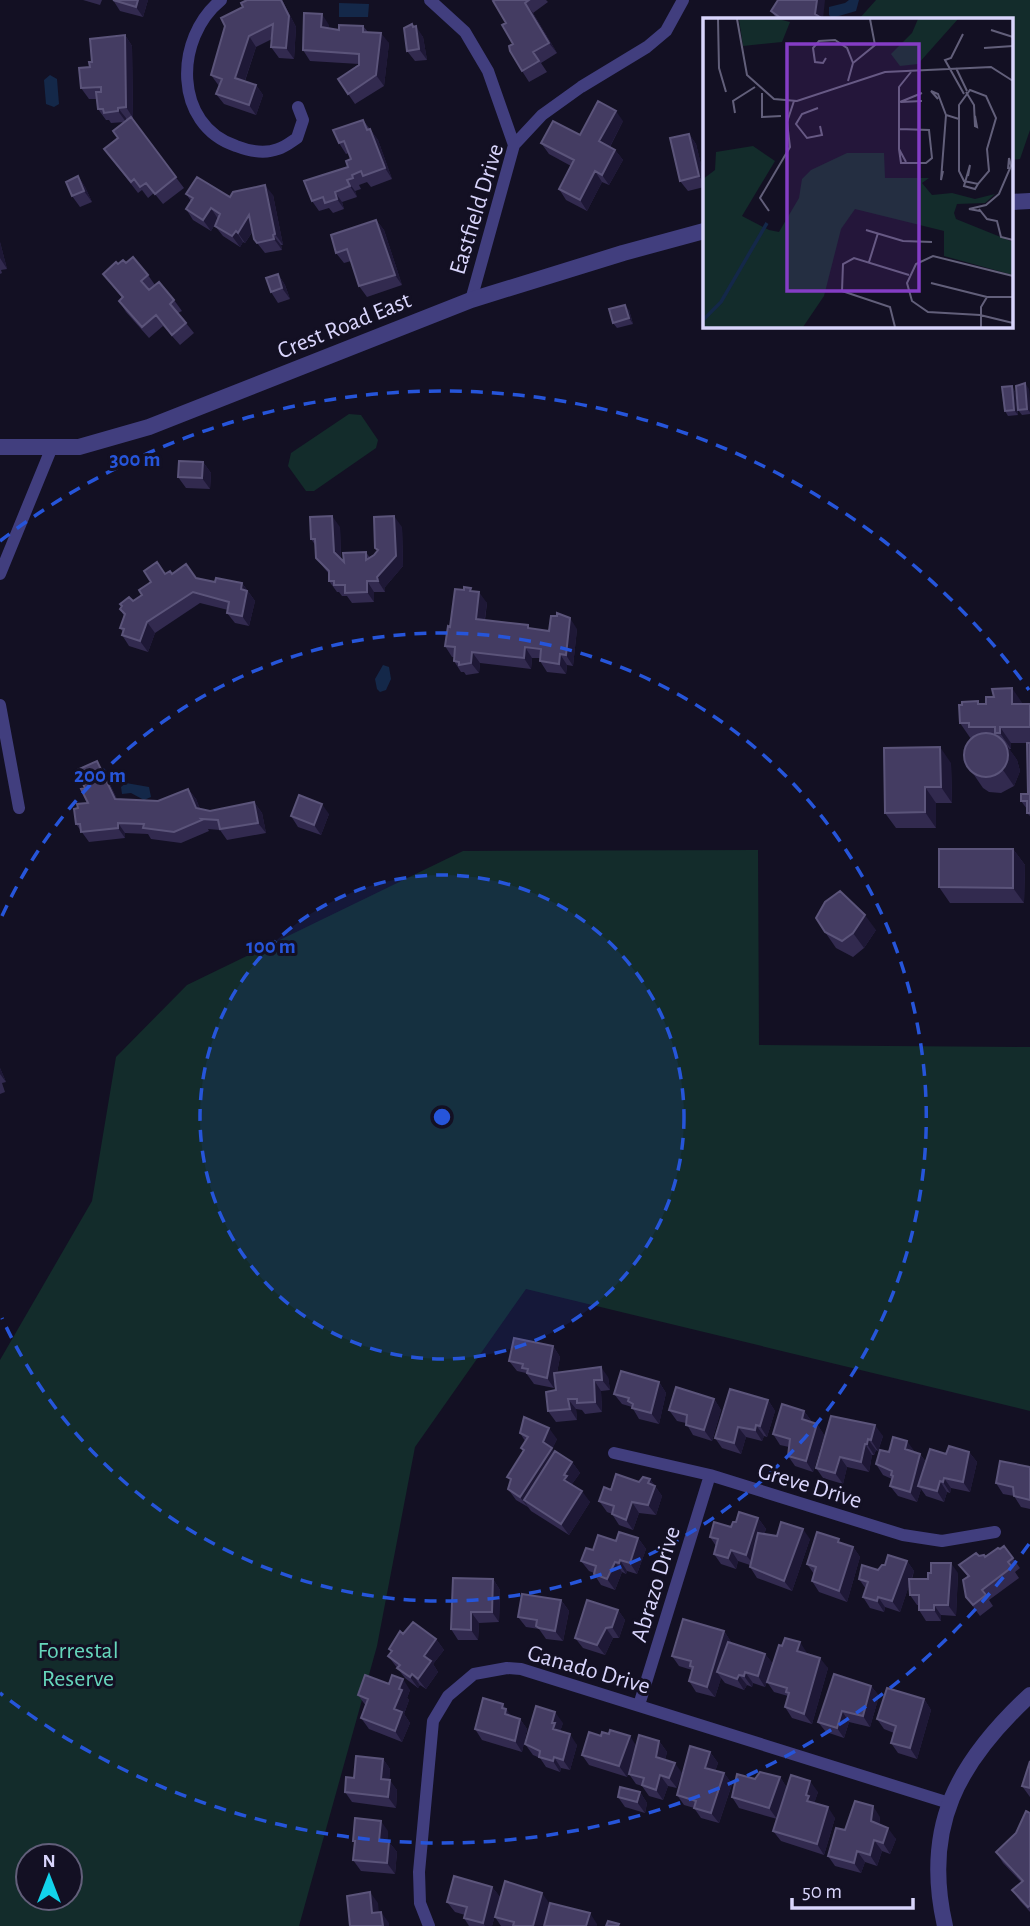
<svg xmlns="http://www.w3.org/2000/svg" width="1030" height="1926" viewBox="0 0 1030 1926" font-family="'Alegreya Sans',sans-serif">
<rect width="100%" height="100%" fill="#131023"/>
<path fill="#132c2b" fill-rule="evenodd" d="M 876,0 L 1030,0 L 1030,130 L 1020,159 L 1011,160 L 1011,19 L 859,19 Z
M 349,414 L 361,415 L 378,440 L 376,448 L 314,491 L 306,491 L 288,466 L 291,453 Z
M 758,850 L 759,1045 L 1030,1047 L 1030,1411 L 526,1289 L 415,1447 L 377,1646 L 299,1926 L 0,1926 L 0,1360 L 92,1201 L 116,1057 L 187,985 L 463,851 ZM 28,1856 L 70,1856 L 70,1898 L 28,1898 Z"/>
<path fill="#142849" d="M 849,0 L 859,0 L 856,11 L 832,18 L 829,15 L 829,7 L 845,3 Z
M 339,3 L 369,4 L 368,17 L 339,17 Z
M 50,75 L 57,79 L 59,104 L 54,107 L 46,104 L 44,80 Z
M 383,665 L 389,667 L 391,679 L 386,690 L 380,692 L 377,689 L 375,679 Z
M 126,783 L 149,787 L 151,797 L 144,800 L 131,793 L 122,794 L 121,787 Z"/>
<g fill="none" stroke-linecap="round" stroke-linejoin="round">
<path stroke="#413e7e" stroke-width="12" d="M 221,0 C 174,38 173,125 236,146 C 249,151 265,154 278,149 C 285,147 291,142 297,138 L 303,120 L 298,107
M 430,0 L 465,32 L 488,71 L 514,145
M 471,300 L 514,145 L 542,115 L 581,87 L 647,47 L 666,31 L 683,0
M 0,574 L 52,447
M 0,705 L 19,808
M 614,1453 L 710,1475 L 903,1535 L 942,1541 L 995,1532
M 639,1705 L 710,1475
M 429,1926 L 420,1903 L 419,1872 L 433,1721 L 448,1696 L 474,1674 L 507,1668 L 521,1669 L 949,1803"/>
<path stroke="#413e7e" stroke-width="16" d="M 1011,202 L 1030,201
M 0,447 L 79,447 L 149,427 L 471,300 L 623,253 L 704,231
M 945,1926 C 922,1826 958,1762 1030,1695"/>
</g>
<path fill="#322a4f" d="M 83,0 L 102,0 L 100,5 Z
M 113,0 L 148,0 L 143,17 L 120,11 Z
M 247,0 L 282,0 L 296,27 L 294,59 L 279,58 L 271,47 L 272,39 L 256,47 L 245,81 L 256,85 L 263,95 L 256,115 L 224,104 L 216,94 L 219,86 L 211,75 L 243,7 Z
M 495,0 L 546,0 L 548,2 L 533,13 L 557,53 L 541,63 L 547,72 L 529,82 L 522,71 L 506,23 Z
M 771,11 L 823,19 L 777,19 Z
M 412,24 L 423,37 L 427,60 L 415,61 L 407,51 Z
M 329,25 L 329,29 L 339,30 L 363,26 L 368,32 L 389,43 L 384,86 L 355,104 L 338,79 L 359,64 L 310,61 L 303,50 Z
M 125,35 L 132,46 L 133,118 L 131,118 L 184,188 L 163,204 L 154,193 L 148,198 L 142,190 L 138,193 L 104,149 L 118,138 L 125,122 L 111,123 L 109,120 L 106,120 L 98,109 L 97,99 L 89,99 L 81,88 L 92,62 Z
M 363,120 L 378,140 L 392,179 L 371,187 L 367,182 L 359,185 L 361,189 L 355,191 L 357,197 L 342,202 L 344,209 L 333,213 L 329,208 L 319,211 L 312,201 L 348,167 L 351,159 L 349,153 L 346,154 L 339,143 Z
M 623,121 L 610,147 L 615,150 L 623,160 L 609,185 L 602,182 L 587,211 L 566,200 L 559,189 L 571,166 L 549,154 L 541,143 L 580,135 Z
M 689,134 L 696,144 L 704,177 L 704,187 L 688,191 L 680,181 Z
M 78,176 L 85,187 L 92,202 L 80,207 L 72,196 Z
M 186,194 L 230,197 L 273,195 L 283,245 L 281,245 L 282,250 L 265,253 L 254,239 L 253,231 L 245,243 L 243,242 L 240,247 L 223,236 L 215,226 L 218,219 L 211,231 L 193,220 L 186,209 L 191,201 Z
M 376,220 L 384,230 L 402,285 L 367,297 L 359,286 L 351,261 L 344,263 L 336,253 Z
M 0,242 L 7,269 L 1,270 L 2,273 L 0,274 Z
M 126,263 L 148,275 L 155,285 L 174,300 L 182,311 L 178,313 L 194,333 L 180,345 L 163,326 L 149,338 L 126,312 L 119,301 L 122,298 L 103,274 L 118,264 Z
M 278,274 L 285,285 L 290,299 L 278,303 L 271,292 Z
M 629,310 L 633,324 L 617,328 L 613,323 Z
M 1012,386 L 1015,392 L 1018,415 L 1008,416 L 1005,411 Z
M 1029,389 L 1030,414 L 1022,415 L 1018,410 Z
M 203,462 L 211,473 L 210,489 L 186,488 L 178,477 Z
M 340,527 L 341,560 L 344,562 L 366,552 L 370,558 L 377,551 L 375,548 L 402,527 L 403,566 L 385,587 L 385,592 L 374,592 L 374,602 L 352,603 L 347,596 L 342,596 L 339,592 L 337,592 L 329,581 L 329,574 L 316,558 L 316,546 L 311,539 Z
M 165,574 L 172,574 L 215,582 L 242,583 L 255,601 L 249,626 L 235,623 L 227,613 L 228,610 L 200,603 L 155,633 L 148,652 L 129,646 L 122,635 L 123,632 L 120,628 L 124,616 L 120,609 L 122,606 L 120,604 L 133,601 L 142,595 Z
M 473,592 L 487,603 L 485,620 L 531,628 L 549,631 L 577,629 L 573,666 L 567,665 L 566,674 L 547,672 L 540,661 L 540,658 L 532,658 L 531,669 L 480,663 L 479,673 L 466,675 L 464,672 L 461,672 L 454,661 L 454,657 L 452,657 L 445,646 L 450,627 Z
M 981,704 L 1030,704 L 1030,743 L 1011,743 L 1011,749 L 1009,749 L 1017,760 L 1020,771 L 1014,786 L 1001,793 L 989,792 L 983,788 L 972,772 L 973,739 L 971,739 L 960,723 Z
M 1030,743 L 1030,816 L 1027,813 L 1027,809 L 1021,801 L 1028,794 Z
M 951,763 L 952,803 L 936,803 L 936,828 L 896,828 L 885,813 Z
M 104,772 L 117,799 L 158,801 L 188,789 L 196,799 L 200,809 L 210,811 L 254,802 L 262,813 L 266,833 L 227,840 L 220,830 L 208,829 L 209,831 L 181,843 L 151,839 L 148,834 L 125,833 L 125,838 L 89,842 L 76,824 L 78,808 L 88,803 L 85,788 Z
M 329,814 L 321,835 L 298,827 L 291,816 Z
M 1013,849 L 1025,865 L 1024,903 L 950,903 L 939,887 Z
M 876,930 L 864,948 L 853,957 L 836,948 L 825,932 Z
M 0,1068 L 6,1082 L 2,1083 L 5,1092 L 0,1094 Z
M 553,1346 L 560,1357 L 557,1373 L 608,1377 L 610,1390 L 601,1391 L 602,1412 L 585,1414 L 582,1410 L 576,1409 L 577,1420 L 556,1422 L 548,1411 L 556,1390 L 555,1385 L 554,1388 L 534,1384 L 526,1373 L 517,1371 L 509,1361 Z
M 659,1382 L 666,1393 L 659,1424 L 639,1419 L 632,1407 L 622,1404 L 614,1394 Z
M 714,1399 L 721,1410 L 712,1441 L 693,1435 L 686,1423 L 677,1421 L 669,1410 Z
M 768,1400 L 775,1411 L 767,1437 L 764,1436 L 762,1441 L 746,1437 L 741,1454 L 722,1448 L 715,1438 Z
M 804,1411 L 812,1422 L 817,1424 L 824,1435 L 813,1472 L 795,1466 L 788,1456 L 789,1447 L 780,1445 L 773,1434 Z
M 831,1416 L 883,1436 L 878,1451 L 876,1450 L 874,1455 L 872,1455 L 869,1472 L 847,1467 L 843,1484 L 823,1478 L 816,1468 Z
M 520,1433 L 557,1439 L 552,1449 L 554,1451 L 572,1462 L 580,1473 L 572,1484 L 590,1502 L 569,1535 L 531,1511 L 528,1507 L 516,1500 L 508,1489 L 511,1481 L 507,1477 L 523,1451 L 521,1448 L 525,1441 Z
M 889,1452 L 915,1452 L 920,1454 L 926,1462 L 946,1454 L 969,1452 L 977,1462 L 970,1492 L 951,1488 L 950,1493 L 947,1492 L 944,1502 L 926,1496 L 921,1489 L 917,1502 L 898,1496 L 890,1486 L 892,1479 L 883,1475 L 876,1464 Z
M 1030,1467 L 1030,1509 L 1021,1507 L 1014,1496 L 1003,1494 L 996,1483 Z
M 650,1479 L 662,1496 L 656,1515 L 639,1513 L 633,1530 L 619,1525 L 612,1514 L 607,1512 L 599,1501 L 611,1490 Z
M 758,1518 L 766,1529 L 764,1534 L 777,1536 L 810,1539 L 792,1591 L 757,1578 L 750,1567 L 750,1565 L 738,1561 L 736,1569 L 721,1564 L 714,1554 L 716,1546 L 710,1537 L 731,1527 L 736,1522 Z
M 638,1538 L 646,1549 L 637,1574 L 627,1571 L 626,1574 L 622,1572 L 615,1590 L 601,1585 L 594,1574 L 594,1573 L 589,1571 L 581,1561 L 593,1550 L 616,1541 Z
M 843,1544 L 853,1547 L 860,1557 L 847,1602 L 819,1592 L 812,1581 L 814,1574 L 807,1564 Z
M 1004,1546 L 1020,1568 L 1015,1572 L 1019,1578 L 989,1600 L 993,1606 L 980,1616 L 966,1597 L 968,1577 L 959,1565 L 979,1556 L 985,1557 Z
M 907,1561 L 914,1571 L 912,1579 L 928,1579 L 958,1573 L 956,1616 L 941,1615 L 941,1621 L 926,1621 L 919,1610 L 919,1605 L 917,1605 L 910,1595 L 909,1585 L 900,1612 L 885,1607 L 884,1612 L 870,1608 L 863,1597 L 866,1589 L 859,1579 L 885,1565 Z
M 493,1579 L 500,1590 L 499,1622 L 479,1623 L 478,1640 L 458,1640 L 451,1629 Z
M 561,1600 L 569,1611 L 563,1641 L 546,1639 L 539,1629 L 526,1627 L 518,1617 Z
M 618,1610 L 625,1620 L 619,1638 L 613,1638 L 605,1655 L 583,1648 L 575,1638 Z
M 724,1631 L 731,1642 L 731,1643 L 765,1654 L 773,1664 L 807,1653 L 807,1654 L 828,1668 L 812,1724 L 792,1718 L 785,1707 L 788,1696 L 774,1692 L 767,1682 L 765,1687 L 753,1683 L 752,1687 L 747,1685 L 744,1690 L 725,1683 L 721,1678 L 715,1697 L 696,1692 L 689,1681 L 692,1670 L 679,1666 L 672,1656 Z
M 403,1634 L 436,1639 L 444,1650 L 433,1664 L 438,1672 L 426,1689 L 420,1685 L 418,1688 L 405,1678 L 388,1656 L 391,1652 L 389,1649 Z
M 389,1684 L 410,1690 L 407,1698 L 409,1700 L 404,1714 L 410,1723 L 402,1742 L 369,1729 L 361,1718 L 366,1706 L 358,1695 Z
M 871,1686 L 879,1696 L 870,1727 L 849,1722 L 844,1738 L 826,1732 L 818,1722 Z
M 924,1699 L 931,1710 L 917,1759 L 898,1753 L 891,1743 L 894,1733 L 884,1729 L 877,1719 Z
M 510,1714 L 511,1716 L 520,1719 L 527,1729 L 522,1752 L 482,1740 L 475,1729 Z
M 563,1723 L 560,1731 L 577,1745 L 570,1770 L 561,1768 L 560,1772 L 546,1767 L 540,1758 L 533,1755 L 525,1744 Z
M 659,1741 L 667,1752 L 665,1760 L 677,1788 L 668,1786 L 663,1800 L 649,1796 L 642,1786 L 636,1784 L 629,1774 L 633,1759 L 627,1777 L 589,1765 L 582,1755 Z
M 710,1752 L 718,1763 L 715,1771 L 724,1773 L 732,1784 L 719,1823 L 701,1818 L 694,1808 L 684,1805 L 677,1795 Z
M 383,1759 L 390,1769 L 389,1780 L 397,1790 L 396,1808 L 352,1802 L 345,1792 L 354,1778 Z
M 1030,1761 L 1030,1797 L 1022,1786 Z
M 780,1777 L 787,1788 L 818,1792 L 814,1803 L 835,1818 L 824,1855 L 781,1841 L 773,1831 L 777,1819 L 739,1808 L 732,1797 L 755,1779 Z
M 640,1792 L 647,1803 L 645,1813 L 625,1807 L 618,1797 Z
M 1030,1813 L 1030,1912 L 1020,1901 L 1012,1890 L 1021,1882 L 1003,1863 L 996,1852 L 1016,1833 Z
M 880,1817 L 879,1825 L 896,1839 L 890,1854 L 882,1851 L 877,1866 L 865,1862 L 861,1873 L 835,1866 L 828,1856 L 845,1830 Z
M 388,1831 L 387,1842 L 389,1842 L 397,1852 L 395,1874 L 361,1871 L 353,1860 L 355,1843 L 353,1841 Z
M 492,1887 L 500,1897 L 492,1926 L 469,1926 L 464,1918 L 465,1915 L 455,1912 L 447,1902 Z
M 550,1904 L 544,1926 L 501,1926 L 495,1917 Z"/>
<path fill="#1e1836" d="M 138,0 L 148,0 L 143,17 L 136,7 Z
M 281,0 L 282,0 L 296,27 L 294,59 L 286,48 Z
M 817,0 L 825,0 L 823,19 L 815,14 Z
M 525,3 L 533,13 L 557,53 L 549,43 Z
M 322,14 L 329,25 L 329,38 L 321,27 Z
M 412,24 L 416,30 L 416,26 L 423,37 L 427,60 L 419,49 Z
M 381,33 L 389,43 L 384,86 L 376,75 Z
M 125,35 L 132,46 L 133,118 L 126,107 Z
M 249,36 L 256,47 L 242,89 L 235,78 Z
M 256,85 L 263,95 L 256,115 L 249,105 Z
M 118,108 L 126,118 L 126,122 L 118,111 Z
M 616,111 L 623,121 L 607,152 L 599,141 Z
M 370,129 L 378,140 L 392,179 L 385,168 Z
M 689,134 L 696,144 L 704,177 L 704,183 L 699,176 Z
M 615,150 L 623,160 L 609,185 L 602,175 Z
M 595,171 L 602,182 L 587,211 L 580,200 Z
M 78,176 L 85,187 L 92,202 L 84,191 Z
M 347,180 L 355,191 L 357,197 L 350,186 Z
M 265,185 L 273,195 L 283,245 L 275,234 Z
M 335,192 L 342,202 L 344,209 L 337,199 Z
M 211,208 L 218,219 L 211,231 L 203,220 Z
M 249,215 L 256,226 L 245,243 L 238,233 Z
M 376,220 L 384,230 L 402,285 L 395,275 Z
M 236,231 L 243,242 L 240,247 L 232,236 Z
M 273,235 L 281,245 L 282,250 L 274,239 Z
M 0,242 L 7,269 L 0,258 Z
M 278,274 L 285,285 L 290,299 L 282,288 Z
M 625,305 L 629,310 L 633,324 L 629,318 Z
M 1025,383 L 1029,389 L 1030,412 L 1027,409 Z
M 1012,386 L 1015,392 L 1018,415 L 1014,410 Z
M 203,462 L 211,473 L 210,489 L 202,478 Z
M 332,516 L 340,527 L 341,563 L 334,552 Z
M 394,516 L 402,527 L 403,566 L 385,587 L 385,592 L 378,581 L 377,577 Z
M 367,581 L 374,592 L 374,602 L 367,592 Z
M 242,583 L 255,601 L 249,626 L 242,616 L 241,589 Z
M 479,592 L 487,603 L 483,629 L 476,619 Z
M 570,618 L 577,629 L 573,666 L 566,655 Z
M 147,622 L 155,633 L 148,652 L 140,641 Z
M 525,647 L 532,658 L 531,669 L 524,658 Z
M 472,652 L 480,663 L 479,673 L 471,663 Z
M 560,654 L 567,665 L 566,674 L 559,664 Z
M 1012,688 L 1023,704 L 1012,704 Z
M 1000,727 L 1011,743 L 1011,749 L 1000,733 Z
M 1006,744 L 1017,760 L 1020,771 L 1014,786 L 1003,770 Z
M 940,747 L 951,763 L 952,803 L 941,787 Z
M 97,761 L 104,772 L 122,810 L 115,799 Z
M 925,787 L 936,803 L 936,828 L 925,812 Z
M 188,789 L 196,799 L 204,819 L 196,808 Z
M 254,802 L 262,813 L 266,833 L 258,823 Z
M 322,804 L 329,814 L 321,835 L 314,825 Z
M 118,823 L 125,833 L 125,838 L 118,828 Z
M 1013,849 L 1025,865 L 1024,903 L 1013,888 Z
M 865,915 L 876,930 L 864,948 L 853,933 Z
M 0,1068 L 6,1082 L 0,1074 Z
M 553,1346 L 560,1357 L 554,1388 L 547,1378 Z
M 601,1367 L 608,1377 L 610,1390 L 602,1380 Z
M 594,1380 L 601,1391 L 602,1412 L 595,1402 Z
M 659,1382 L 666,1393 L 659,1424 L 651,1413 Z
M 568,1399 L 576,1409 L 577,1420 L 570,1409 Z
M 714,1399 L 721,1410 L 712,1441 L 704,1430 Z
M 768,1400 L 775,1411 L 767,1437 L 760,1426 Z
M 804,1411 L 812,1422 L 809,1430 L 802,1419 Z
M 817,1424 L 824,1435 L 813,1472 L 806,1461 Z
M 756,1425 L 764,1436 L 762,1441 L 755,1430 Z
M 875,1425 L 883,1436 L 878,1451 L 871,1440 Z
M 738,1427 L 746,1437 L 741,1454 L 734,1443 Z
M 549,1428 L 557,1439 L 552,1449 L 559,1458 L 524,1500 L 528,1507 L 520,1497 Z
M 868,1439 L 876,1450 L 874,1455 L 867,1444 Z
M 907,1441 L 915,1452 L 905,1449 Z
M 865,1444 L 872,1455 L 869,1472 L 861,1462 Z
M 969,1452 L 977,1462 L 970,1492 L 963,1482 Z
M 920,1454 L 927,1464 L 918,1486 L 921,1489 L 917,1502 L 910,1492 Z
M 840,1457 L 847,1467 L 843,1484 L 835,1473 Z
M 572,1462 L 580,1473 L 572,1484 L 574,1487 L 564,1480 L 564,1475 Z
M 944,1478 L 951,1488 L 950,1493 L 943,1482 Z
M 650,1479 L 662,1496 L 656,1515 L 648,1505 L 648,1483 Z
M 940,1481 L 947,1492 L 944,1502 L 937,1491 Z
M 582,1491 L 590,1502 L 569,1535 L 561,1524 Z
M 632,1502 L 639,1513 L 633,1530 L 626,1520 Z
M 758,1518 L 766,1529 L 754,1565 L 746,1555 Z
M 803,1529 L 810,1539 L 792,1591 L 784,1581 Z
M 638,1538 L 646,1549 L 637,1574 L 630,1563 Z
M 853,1547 L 860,1557 L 847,1602 L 839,1591 Z
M 731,1550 L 738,1561 L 736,1569 L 728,1558 Z
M 620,1560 L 627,1571 L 626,1574 L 619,1563 Z
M 907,1561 L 914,1571 L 900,1612 L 892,1601 Z
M 615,1562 L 622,1572 L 615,1590 L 607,1579 Z
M 951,1563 L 958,1573 L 956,1616 L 948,1605 Z
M 493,1579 L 500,1590 L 499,1622 L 492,1612 Z
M 878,1597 L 885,1607 L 884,1612 L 877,1601 Z
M 561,1600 L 569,1611 L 563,1641 L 555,1631 Z
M 934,1605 L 941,1615 L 941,1621 L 934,1610 Z
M 618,1610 L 625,1620 L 619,1638 L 612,1627 Z
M 471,1612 L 479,1623 L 478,1640 L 471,1630 Z
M 606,1628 L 613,1638 L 605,1655 L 597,1645 Z
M 724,1631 L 731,1642 L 722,1674 L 717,1672 L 721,1678 L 715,1697 L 707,1687 Z
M 436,1639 L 444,1650 L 433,1664 L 438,1672 L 426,1689 L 418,1679 L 424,1656 Z
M 800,1642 L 807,1653 L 805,1662 L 797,1651 Z
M 765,1654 L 773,1664 L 765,1687 L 758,1676 Z
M 820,1658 L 828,1668 L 812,1724 L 804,1714 Z
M 745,1672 L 753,1683 L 752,1687 L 744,1676 Z
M 412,1674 L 420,1685 L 418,1688 L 410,1677 Z
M 739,1675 L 747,1685 L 744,1690 L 737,1679 Z
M 403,1679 L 410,1690 L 407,1698 L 409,1700 L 404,1714 L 410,1723 L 402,1742 L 395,1731 L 394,1709 Z
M 871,1686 L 879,1696 L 870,1727 L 863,1716 Z
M 924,1699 L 931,1710 L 917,1759 L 910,1748 Z
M 503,1704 L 510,1714 L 510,1715 L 505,1714 L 502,1708 Z
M 842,1711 L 849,1722 L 844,1738 L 837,1728 Z
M 555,1712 L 563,1723 L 560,1732 L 553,1729 L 552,1723 Z
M 520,1719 L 527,1729 L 522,1752 L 515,1741 Z
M 570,1734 L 577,1745 L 570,1770 L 563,1760 Z
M 630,1736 L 637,1747 L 627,1777 L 619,1766 Z
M 659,1741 L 667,1752 L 663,1768 L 656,1757 Z
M 710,1752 L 718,1763 L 713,1778 L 705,1768 Z
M 554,1757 L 561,1768 L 560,1772 L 553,1761 Z
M 383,1759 L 390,1769 L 389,1789 L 381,1779 Z
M 675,1763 L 682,1773 L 677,1788 L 669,1778 Z
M 724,1773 L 732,1784 L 719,1823 L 711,1813 Z
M 660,1775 L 668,1786 L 663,1800 L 656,1790 Z
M 780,1777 L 787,1788 L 777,1819 L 769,1808 Z
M 390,1780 L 397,1790 L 396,1808 L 388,1797 Z
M 810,1781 L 818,1792 L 814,1804 L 807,1801 L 806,1795 Z
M 640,1792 L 647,1803 L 645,1813 L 637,1802 Z
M 873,1806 L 880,1817 L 878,1832 L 871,1821 Z
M 828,1807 L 835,1818 L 824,1855 L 817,1844 Z
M 381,1821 L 388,1831 L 387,1851 L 379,1841 Z
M 888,1828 L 896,1839 L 890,1854 L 883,1843 Z
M 874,1840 L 882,1851 L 877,1866 L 870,1855 Z
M 389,1842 L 397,1852 L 395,1874 L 387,1863 Z
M 857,1851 L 865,1862 L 861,1873 L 854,1863 Z
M 492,1887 L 500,1897 L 492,1926 L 485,1926 L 483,1923 Z
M 370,1892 L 378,1903 L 380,1924 L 372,1913 Z
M 542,1893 L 550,1904 L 544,1926 L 533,1926 Z
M 381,1912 L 389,1923 L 389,1926 L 383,1926 Z
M 590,1913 L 597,1924 L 597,1926 L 586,1926 Z"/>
<path fill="#443c62" stroke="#5b547a" stroke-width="2" d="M 113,0 L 138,0 L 136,7 Z
M 247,0 L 281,0 L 289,16 L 286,48 L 271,47 L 273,24 L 249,36 L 235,78 L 256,85 L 249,105 L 216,94 L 222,79 L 211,75 L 225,26 L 221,18 L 243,7 L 241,3 Z
M 495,0 L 529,0 L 525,3 L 549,43 L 533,52 L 539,61 L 522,71 L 510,51 L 509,46 L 513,44 L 502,25 L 506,23 L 493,1 Z
M 778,0 L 817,0 L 815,14 L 823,19 L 782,19 L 771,11 Z
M 304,13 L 322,14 L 321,27 L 339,30 L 339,25 L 363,26 L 363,32 L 381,33 L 376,75 L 348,94 L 338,79 L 359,65 L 359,54 L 303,50 Z
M 412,24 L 413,27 L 416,26 L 419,49 L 407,51 L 404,28 Z
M 125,35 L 126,107 L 118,108 L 118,111 L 104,113 L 103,109 L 98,109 L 96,92 L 101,92 L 101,87 L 81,88 L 79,68 L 90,67 L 89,62 L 92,62 L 90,39 Z
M 598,101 L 616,111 L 599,141 L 615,150 L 602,175 L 595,171 L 580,200 L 559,189 L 574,160 L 541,143 L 553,121 L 580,135 Z
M 131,117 L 176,177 L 155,194 L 146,183 L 140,187 L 134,179 L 131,182 L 104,149 L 118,138 L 113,131 Z
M 363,120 L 367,130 L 370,129 L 385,168 L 363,176 L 361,171 L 352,175 L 353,178 L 347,180 L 350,186 L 335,192 L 337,199 L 325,203 L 323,197 L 312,201 L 304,181 L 348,167 L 346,161 L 351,159 L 344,141 L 339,143 L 333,130 Z
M 689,134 L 699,176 L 680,181 L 670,138 Z
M 78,176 L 84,191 L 72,196 L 66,182 Z
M 197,177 L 230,197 L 233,192 L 265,185 L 275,234 L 273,235 L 274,239 L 257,243 L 254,239 L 249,215 L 238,233 L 236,231 L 232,236 L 215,226 L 220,214 L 211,208 L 203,220 L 186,209 L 193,198 L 186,194 Z
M 376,220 L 395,275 L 359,286 L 347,249 L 336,253 L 331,235 Z
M 133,257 L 148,275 L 141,281 L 149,290 L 159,282 L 174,300 L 170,304 L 186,323 L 172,335 L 156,315 L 142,327 L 119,301 L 123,297 L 103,274 L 116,262 L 118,264 L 123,260 L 126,263 Z
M 278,274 L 282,288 L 271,292 L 266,278 Z
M 625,305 L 629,318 L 613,323 L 609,309 Z
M 1025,383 L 1027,409 L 1018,410 L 1016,386 Z
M 1012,386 L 1014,410 L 1005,411 L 1002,387 Z
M 179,461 L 203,462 L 202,478 L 178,477 Z
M 332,516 L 334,552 L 344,562 L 343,553 L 366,552 L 366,560 L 374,555 L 378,550 L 375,548 L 374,517 L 394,516 L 396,556 L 377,577 L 378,581 L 367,581 L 367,592 L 345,593 L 345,585 L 334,585 L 334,581 L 329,581 L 329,571 L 316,558 L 315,539 L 311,539 L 310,517 Z
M 157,562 L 165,574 L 170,571 L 172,574 L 186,564 L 196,578 L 215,582 L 216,578 L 242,583 L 241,589 L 247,591 L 242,616 L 227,613 L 229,602 L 193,592 L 147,622 L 140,641 L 122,635 L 124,629 L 120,628 L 125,614 L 120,609 L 122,606 L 120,604 L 129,597 L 133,601 L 142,595 L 139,590 L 151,582 L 144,571 Z
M 464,587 L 471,588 L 470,591 L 479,592 L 476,619 L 528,625 L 528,628 L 549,631 L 551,616 L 557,616 L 557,613 L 570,618 L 566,655 L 560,654 L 559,664 L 540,661 L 541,649 L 525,647 L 524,658 L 472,652 L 471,663 L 459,665 L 459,662 L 454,661 L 455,647 L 445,646 L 448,626 L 450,627 L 455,589 L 464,590 Z
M 1012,688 L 1012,704 L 1030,704 L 1030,727 L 1000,727 L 1000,733 L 995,733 L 995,727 L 969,727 L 969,723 L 960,723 L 959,705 L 962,705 L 962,702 L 978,701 L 978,704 L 986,704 L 986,697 L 994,697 L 992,689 Z
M964 755a22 22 0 1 1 44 0a22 22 0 1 1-44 0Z
M 1027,743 L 1030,743 L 1030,813 L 1027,813 L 1027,801 L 1021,801 L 1021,794 L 1028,794 Z
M 940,747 L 941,787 L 925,787 L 925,812 L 885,813 L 884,748 Z
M 97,761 L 115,799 L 158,801 L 188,789 L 196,808 L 210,811 L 254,802 L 258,823 L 220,829 L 218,820 L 201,819 L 202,820 L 174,832 L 143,828 L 144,824 L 118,823 L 118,828 L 81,832 L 80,824 L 76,824 L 74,809 L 78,808 L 77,804 L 88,803 L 81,789 L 85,788 L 77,770 Z
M 299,795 L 322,804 L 314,825 L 291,816 Z
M 939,849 L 1013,849 L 1013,888 L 939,887 Z
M 840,891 L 865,915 L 853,933 L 842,941 L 825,932 L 816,918 L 825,902 Z
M 514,1338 L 553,1346 L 547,1378 L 527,1373 L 528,1369 L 522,1368 L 523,1364 L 509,1361 Z
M 601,1367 L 602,1380 L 594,1380 L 595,1402 L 577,1403 L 577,1399 L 568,1399 L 570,1409 L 548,1411 L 546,1392 L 556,1390 L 554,1373 Z
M 621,1371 L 659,1382 L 651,1413 L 632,1408 L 633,1404 L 628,1401 L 629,1398 L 614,1394 Z
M 676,1387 L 714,1399 L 704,1430 L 686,1425 L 687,1415 L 669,1410 Z
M 730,1389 L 768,1400 L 760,1426 L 756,1425 L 755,1430 L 738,1427 L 734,1443 L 715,1438 Z
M 782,1404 L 804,1411 L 802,1419 L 817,1424 L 806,1461 L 788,1456 L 790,1439 L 773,1434 Z
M 831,1416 L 875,1425 L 871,1440 L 868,1439 L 867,1444 L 865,1444 L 861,1462 L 840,1457 L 835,1473 L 816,1468 Z
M 524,1417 L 549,1428 L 543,1442 L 552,1448 L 520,1497 L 508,1489 L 511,1479 L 507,1477 L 524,1450 L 521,1448 L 528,1437 L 520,1433 Z
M 893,1437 L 907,1441 L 905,1449 L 920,1454 L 910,1492 L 890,1486 L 893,1476 L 891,1475 L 892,1471 L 876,1464 L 880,1450 L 889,1452 Z
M 949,1446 L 969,1452 L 963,1482 L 944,1478 L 943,1482 L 940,1481 L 937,1491 L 918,1486 L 930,1449 L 946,1454 Z
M 555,1451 L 572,1462 L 564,1475 L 567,1476 L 564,1480 L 582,1491 L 561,1524 L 524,1500 Z
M 1000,1461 L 1030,1467 L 1030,1500 L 1014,1496 L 1013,1487 L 996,1483 Z
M 616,1474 L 639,1482 L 643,1477 L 650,1479 L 648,1483 L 655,1486 L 648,1505 L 632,1502 L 626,1520 L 612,1514 L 614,1506 L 599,1501 L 604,1487 L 611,1490 Z
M 739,1512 L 758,1518 L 746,1555 L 731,1550 L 728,1558 L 714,1554 L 718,1539 L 710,1537 L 714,1522 L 731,1527 L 733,1522 L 736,1522 Z
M 781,1522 L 803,1529 L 784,1581 L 750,1567 L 758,1533 L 777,1536 Z
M 619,1532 L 638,1538 L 630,1563 L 620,1560 L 619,1563 L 615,1562 L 607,1579 L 594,1574 L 596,1566 L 581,1561 L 586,1548 L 593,1550 L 598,1535 L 616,1541 Z
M 817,1532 L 839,1539 L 838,1542 L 853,1547 L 839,1591 L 812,1581 L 816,1567 L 807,1564 Z
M 1004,1546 L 1013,1558 L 1008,1562 L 1012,1567 L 982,1590 L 986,1595 L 973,1605 L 966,1597 L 963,1580 L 969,1576 L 959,1565 L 976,1553 L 979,1556 L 984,1555 L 985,1557 L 998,1548 L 1000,1549 Z
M 888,1555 L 907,1561 L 892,1601 L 878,1597 L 877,1601 L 863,1597 L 868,1582 L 859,1579 L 862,1565 L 878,1570 L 882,1565 L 885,1565 Z
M 931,1563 L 951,1563 L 948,1605 L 934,1605 L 934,1610 L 919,1610 L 919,1595 L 910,1595 L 909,1579 L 928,1579 L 928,1573 L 931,1573 Z
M 453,1578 L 493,1579 L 492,1612 L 471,1612 L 471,1630 L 451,1629 Z
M 522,1594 L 561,1600 L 555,1631 L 539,1628 L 536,1626 L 537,1620 L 518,1617 Z
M 587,1600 L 618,1610 L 612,1627 L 606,1628 L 597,1645 L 575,1638 Z
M 683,1619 L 724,1631 L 707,1687 L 689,1681 L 693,1667 L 690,1666 L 691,1661 L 672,1656 Z
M 413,1622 L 436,1639 L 424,1656 L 431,1661 L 418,1679 L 412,1674 L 410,1677 L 397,1668 L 400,1665 L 388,1656 L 392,1651 L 389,1649 L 400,1631 L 403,1634 Z
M 785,1638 L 800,1642 L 797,1651 L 820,1658 L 804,1714 L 785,1707 L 789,1693 L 786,1692 L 787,1688 L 767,1682 L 779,1645 L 782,1646 Z
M 728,1642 L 765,1654 L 758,1676 L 745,1672 L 744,1676 L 739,1675 L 737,1679 L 717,1672 Z
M 834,1674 L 871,1686 L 863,1716 L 842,1711 L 837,1728 L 818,1722 Z
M 365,1675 L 389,1684 L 392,1675 L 403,1679 L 399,1689 L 402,1690 L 394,1709 L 402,1712 L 395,1731 L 361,1718 L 368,1699 L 358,1695 Z
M 887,1688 L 924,1699 L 910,1748 L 891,1743 L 896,1726 L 877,1719 Z
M 483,1698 L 503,1704 L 502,1708 L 506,1709 L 505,1714 L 520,1719 L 515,1741 L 475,1729 Z
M 536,1706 L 555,1712 L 552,1723 L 555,1723 L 553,1729 L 570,1734 L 563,1760 L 554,1757 L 553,1761 L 539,1757 L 540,1751 L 525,1744 Z
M 610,1730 L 630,1736 L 619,1766 L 582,1755 L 589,1732 L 601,1736 L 602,1732 L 609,1734 Z
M 639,1735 L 659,1741 L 656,1757 L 675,1763 L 669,1778 L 660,1775 L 656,1790 L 642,1785 L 644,1778 L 629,1774 Z
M 690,1746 L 710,1752 L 705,1768 L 724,1773 L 711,1813 L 694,1808 L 696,1801 L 677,1795 Z
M 356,1756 L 383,1759 L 381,1779 L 390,1780 L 388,1797 L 345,1792 L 346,1777 L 354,1778 Z
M 1030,1761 L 1030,1788 L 1022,1786 Z
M 760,1772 L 780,1777 L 769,1808 L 732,1797 L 737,1774 L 755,1779 Z
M 791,1775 L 810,1781 L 806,1795 L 809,1796 L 807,1801 L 828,1807 L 817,1844 L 773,1831 Z
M 620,1787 L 640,1792 L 637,1802 L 618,1797 Z
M 855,1801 L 873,1806 L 871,1821 L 888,1828 L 883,1843 L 874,1840 L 870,1855 L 857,1851 L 854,1863 L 828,1856 L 836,1828 L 845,1830 Z
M 1026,1811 L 1030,1813 L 1030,1906 L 1028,1907 L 1012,1890 L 1023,1881 L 996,1852 L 1016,1833 Z
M 355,1818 L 381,1821 L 379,1841 L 389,1842 L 387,1863 L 353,1860 L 355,1841 L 353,1841 Z
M 454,1876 L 492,1887 L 483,1923 L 464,1918 L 467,1907 L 447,1902 Z
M 505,1881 L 542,1893 L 533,1926 L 513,1926 L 514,1922 L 495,1917 Z
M 370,1892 L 372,1913 L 381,1912 L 383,1926 L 350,1926 L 347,1896 Z
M 550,1903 L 590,1913 L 586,1926 L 544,1926 Z
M 608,1921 L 619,1924 L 618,1926 L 606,1926 Z"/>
<circle cx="442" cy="1117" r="242" fill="#2655da" fill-opacity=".12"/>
<g fill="none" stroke="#2655da" stroke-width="3.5" stroke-dasharray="12 9">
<circle cx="442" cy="1117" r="242"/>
<path d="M2 916A484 484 0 1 1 2 1318"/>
<path d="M1029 1544A726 726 0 0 1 0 1693M0 541A726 726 0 0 1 1029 690"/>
</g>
<g text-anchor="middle" stroke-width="6" stroke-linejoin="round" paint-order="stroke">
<g font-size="24" fill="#d9d5fc" stroke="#131023">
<text transform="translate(476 209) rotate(-73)" y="8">Eastfield Drive</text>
<text transform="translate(344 325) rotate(-22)" y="8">Crest Road East</text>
<text transform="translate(810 1485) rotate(17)" y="8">Greve Drive</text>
<text transform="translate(655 1584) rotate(-73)" y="8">Abrazo Drive</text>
<text transform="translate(589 1669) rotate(16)" y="8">Ganado Drive</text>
</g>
<g font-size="24" fill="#66d6bc" stroke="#131023">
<text x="78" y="1658">Forrestal<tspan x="78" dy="28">Reserve</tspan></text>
</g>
</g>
<g transform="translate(703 18)">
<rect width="310" height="310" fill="#131023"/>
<path d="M 36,1 L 75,1 L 87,4 L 79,24 L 40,28 ZM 215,1 L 255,1 L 215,46 L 197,48 L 188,36 L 209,15 ZM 50,128 L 72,143 L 39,198 L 66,212 L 76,214 L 96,180 L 99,161 L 108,152 L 144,135 L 181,135 L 182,160 L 226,160 L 219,165 L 229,177 L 249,175 L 272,181 L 292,176 L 282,185 L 254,186 L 251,195 L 253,201 L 310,224 L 310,257 L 241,238 L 241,213 L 152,191 L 138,211 L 121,278 L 100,309 L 0,309 L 0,161 L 12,152 L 13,134 Z" fill="#132c2b"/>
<path fill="none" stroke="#142849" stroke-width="3.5" d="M 0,302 L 18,284 L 64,205"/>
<path fill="none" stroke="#625f7a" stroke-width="2" d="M 15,1 L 16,50 L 23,74M 34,1 L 44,57 L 71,81 L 94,83 L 182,54 L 288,49 L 310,63M 288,12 L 310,19M 260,16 L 248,40 L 242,42 L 261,76M 281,30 L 310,28M 123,40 L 120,45 L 112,44 L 110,30 L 116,23 L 132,22 L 144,30 L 150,45M 253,50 L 264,73M 145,63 L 150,45 L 172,27 L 167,1M 267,72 L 283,78 L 293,100 L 284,131 L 286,153 L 275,166 L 261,163 L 256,153 L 256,87 ZM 263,74 L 271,87 L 272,108 L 274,109 L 272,98M 59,75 L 59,99 L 78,98M 235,81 L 228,73 L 235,76 L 243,97 L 256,101M 197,84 L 219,75M 198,84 L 219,83M 115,90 L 99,96 L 93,106 L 104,120 L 119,117 L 117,108M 32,95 L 30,83 L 52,69M 196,131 L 198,145 L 223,145 L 229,140 L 226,112 L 196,111M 203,144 L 196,131 L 196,69 L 208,54M 240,153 L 238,162 L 243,97M 265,158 L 267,147 L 261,168 L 272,171 L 275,166M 276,191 L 284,201 L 294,203 L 298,219 L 310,222M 66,193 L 57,180 L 87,129 L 84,104 L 91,83M 277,193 L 266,191 L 283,187 L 296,176 L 308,148 L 306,140 L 305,151M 163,212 L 200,223 L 229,224M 166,244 L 175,215M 310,258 L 230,238 L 213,246 L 204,265 L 209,283 L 225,294 L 277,297 L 310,305M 228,265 L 284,279M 192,309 L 187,289 L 139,273 L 140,246 L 151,240 L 206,257M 278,309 L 278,289 L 284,279 L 310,279"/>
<path fill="#843dc5" fill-opacity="0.15" stroke="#843dc5" stroke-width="3.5" d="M 84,26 L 216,26 L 216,273 L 84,273 Z"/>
<rect width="310" height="310" fill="none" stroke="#d9d5fc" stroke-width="3.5"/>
</g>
<circle cx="442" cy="1117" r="10" fill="#2655da" stroke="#131023" stroke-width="3.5"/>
<g font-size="21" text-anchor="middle" font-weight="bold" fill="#2655da" stroke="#131023" stroke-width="6" stroke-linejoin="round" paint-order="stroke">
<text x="135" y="466">300 m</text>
<text x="100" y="782">200 m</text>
<text x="271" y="953">100 m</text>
</g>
<g transform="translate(49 1877)"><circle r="33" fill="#131023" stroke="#625f7a" stroke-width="2"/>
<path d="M0-5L12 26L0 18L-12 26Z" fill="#12d3eb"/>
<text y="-10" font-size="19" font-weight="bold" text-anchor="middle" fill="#d9d5fc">N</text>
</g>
<path d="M792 1898v10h121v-10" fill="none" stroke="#d9d5fc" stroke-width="3.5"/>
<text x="802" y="1898" font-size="21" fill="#d9d5fc" stroke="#131023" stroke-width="5" paint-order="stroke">50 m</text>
</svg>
